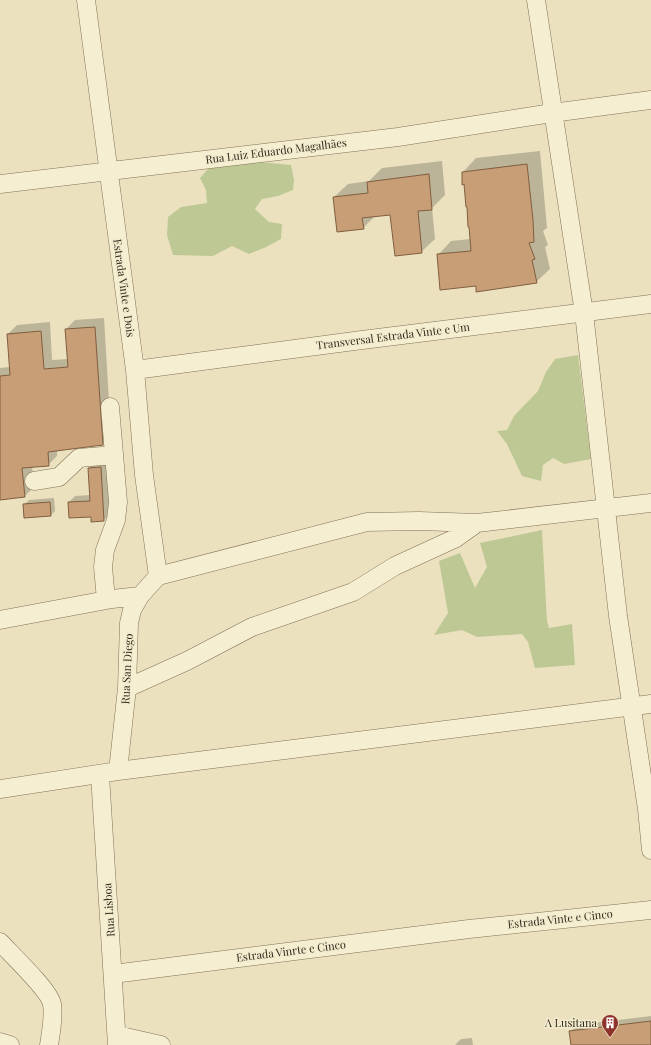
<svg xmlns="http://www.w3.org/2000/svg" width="651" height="1045" viewBox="0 0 651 1045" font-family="'Playfair Display',serif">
<rect width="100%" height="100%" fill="#ebe1bf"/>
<path fill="#bec894" d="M 259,162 L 291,165 L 294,180 L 293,190 L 278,196 L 262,199 L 255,209 L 269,222 L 282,224 L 281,239 L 266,247 L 249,254 L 232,246 L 213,256 L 173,255 L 167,235 L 168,217 L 181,207 L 207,203 L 206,190 L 200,178 L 208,169 L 225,163 Z
M 578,355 L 591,459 L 564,464 L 553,458 L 543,465 L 541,481 L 522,476 L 507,444 L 497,431 L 507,430 L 514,416 L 538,391 L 546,372 L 555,359 Z
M 542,530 L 547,621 L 549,628 L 572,624 L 575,665 L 535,668 L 528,642 L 522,634 L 477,637 L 462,630 L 434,635 L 448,613 L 439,561 L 460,553 L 475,588 L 487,567 L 480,543 Z"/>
<path fill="#0003" d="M 540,151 L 547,228 L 543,231 L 548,245 L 545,247 L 550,269 L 536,282 L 477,285 L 440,266 L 438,266 L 438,255 L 451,241 L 471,239 L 463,172 L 476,158 Z
M 442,161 L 445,195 L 432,208 L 435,239 L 421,252 L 391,214 L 376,215 L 363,228 L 334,197 L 348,184 L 369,181 L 382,168 Z
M 104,318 L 111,435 L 102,444 L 57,449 L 57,456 L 48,465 L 32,466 L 34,487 L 25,496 L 0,499 L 0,368 L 10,367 L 8,334 L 17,325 L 50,322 L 52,360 L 68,359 L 66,329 L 75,320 Z
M 107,461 L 110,514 L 104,520 L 92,516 L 69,502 L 75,496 L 90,495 L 89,468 L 95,462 Z
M 54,498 L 55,511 L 51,515 L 24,505 L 29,500 Z
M 651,1016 L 651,1045 L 572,1045 L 570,1032 L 577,1025 Z
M 472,1038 L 473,1045 L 455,1045 L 461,1039 Z"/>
<path fill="#c79e76" stroke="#805e3f" d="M 527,164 L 533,220 L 534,242 L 529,243 L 535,259 L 532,260 L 537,283 L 476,292 L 476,286 L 440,290 L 437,254 L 471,251 L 469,227 L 468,227 L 467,207 L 466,207 L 464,184 L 462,185 L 462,172 Z
M 429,174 L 432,210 L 418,211 L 422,253 L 395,256 L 390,215 L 362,218 L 364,229 L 337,232 L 333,197 L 368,193 L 367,182 Z
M 95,327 L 103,445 L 48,452 L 49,466 L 22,468 L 25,497 L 0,500 L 0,376 L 10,375 L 7,334 L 41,331 L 44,369 L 68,367 L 65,329 Z
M 101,467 L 104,521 L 91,522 L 91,517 L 69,518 L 68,502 L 90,501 L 88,468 Z
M 50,502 L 51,516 L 24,518 L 23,504 Z
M 651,1021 L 651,1045 L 571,1045 L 569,1031 Z"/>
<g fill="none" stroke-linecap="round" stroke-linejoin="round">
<defs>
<path id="minor" d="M 86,0 L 135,370 L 144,475 L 158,576
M 536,0 L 584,313 L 618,616 L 647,809 L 651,850
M 0,184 L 398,137 L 552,113 L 651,100
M 135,370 L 362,340 L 651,304
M 34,481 L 59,477 L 79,458 L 114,455
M 158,576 L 367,522 L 419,521 L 477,523 L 651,503
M 106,600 L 103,567 L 105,550 L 116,520 L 118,502 L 110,407
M 0,620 L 112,599 L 140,596
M 127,688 L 187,661 L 252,627 L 353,592 L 395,566 L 456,538 L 477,523
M 118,771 L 127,688 L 129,623 L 132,610 L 140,596 L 158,576
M 100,775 L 117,1045
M 0,789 L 118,771 L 651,704
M 0,942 C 11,954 50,991 52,1004 C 54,1018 51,1032 49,1045
M 113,974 L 469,929 L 651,910
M 117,1035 L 161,1045
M 0,1042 L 10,1045"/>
</defs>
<use href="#minor" stroke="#827258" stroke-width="19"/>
<use href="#minor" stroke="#f6eed1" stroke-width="18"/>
</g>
<defs>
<symbol id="building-pin" viewBox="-11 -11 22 30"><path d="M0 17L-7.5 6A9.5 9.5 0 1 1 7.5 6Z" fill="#8e322c" stroke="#f3ebce"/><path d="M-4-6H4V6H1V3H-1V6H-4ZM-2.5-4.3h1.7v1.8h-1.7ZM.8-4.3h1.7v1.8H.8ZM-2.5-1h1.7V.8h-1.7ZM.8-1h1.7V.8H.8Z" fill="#fff"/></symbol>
</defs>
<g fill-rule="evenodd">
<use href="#building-pin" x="600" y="1013" width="20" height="27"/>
</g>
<g text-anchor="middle" stroke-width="3" stroke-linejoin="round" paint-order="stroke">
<g font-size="11" fill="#32291c" stroke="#f3ebce">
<text transform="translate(276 151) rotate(-7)" y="4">Rua Luiz Eduardo Magalhães</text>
<text transform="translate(124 288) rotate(82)" y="4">Estrada Vinte e Dois</text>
<text transform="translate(393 336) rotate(-7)" y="4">Transversal Estrada Vinte e Um</text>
<text transform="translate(127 669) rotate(-87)" y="4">Rua San Diego</text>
<text transform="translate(109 910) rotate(-94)" y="4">Rua Lisboa</text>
<text transform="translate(560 919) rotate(-6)" y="4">Estrada Vinte e Cinco</text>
<text transform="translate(291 951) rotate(-7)" y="4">Estrada Vinrte e Cinco</text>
</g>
<g font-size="11" fill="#32291c" stroke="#f3ebce" text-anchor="end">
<text x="597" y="1027">A Lusitana</text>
</g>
</g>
</svg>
